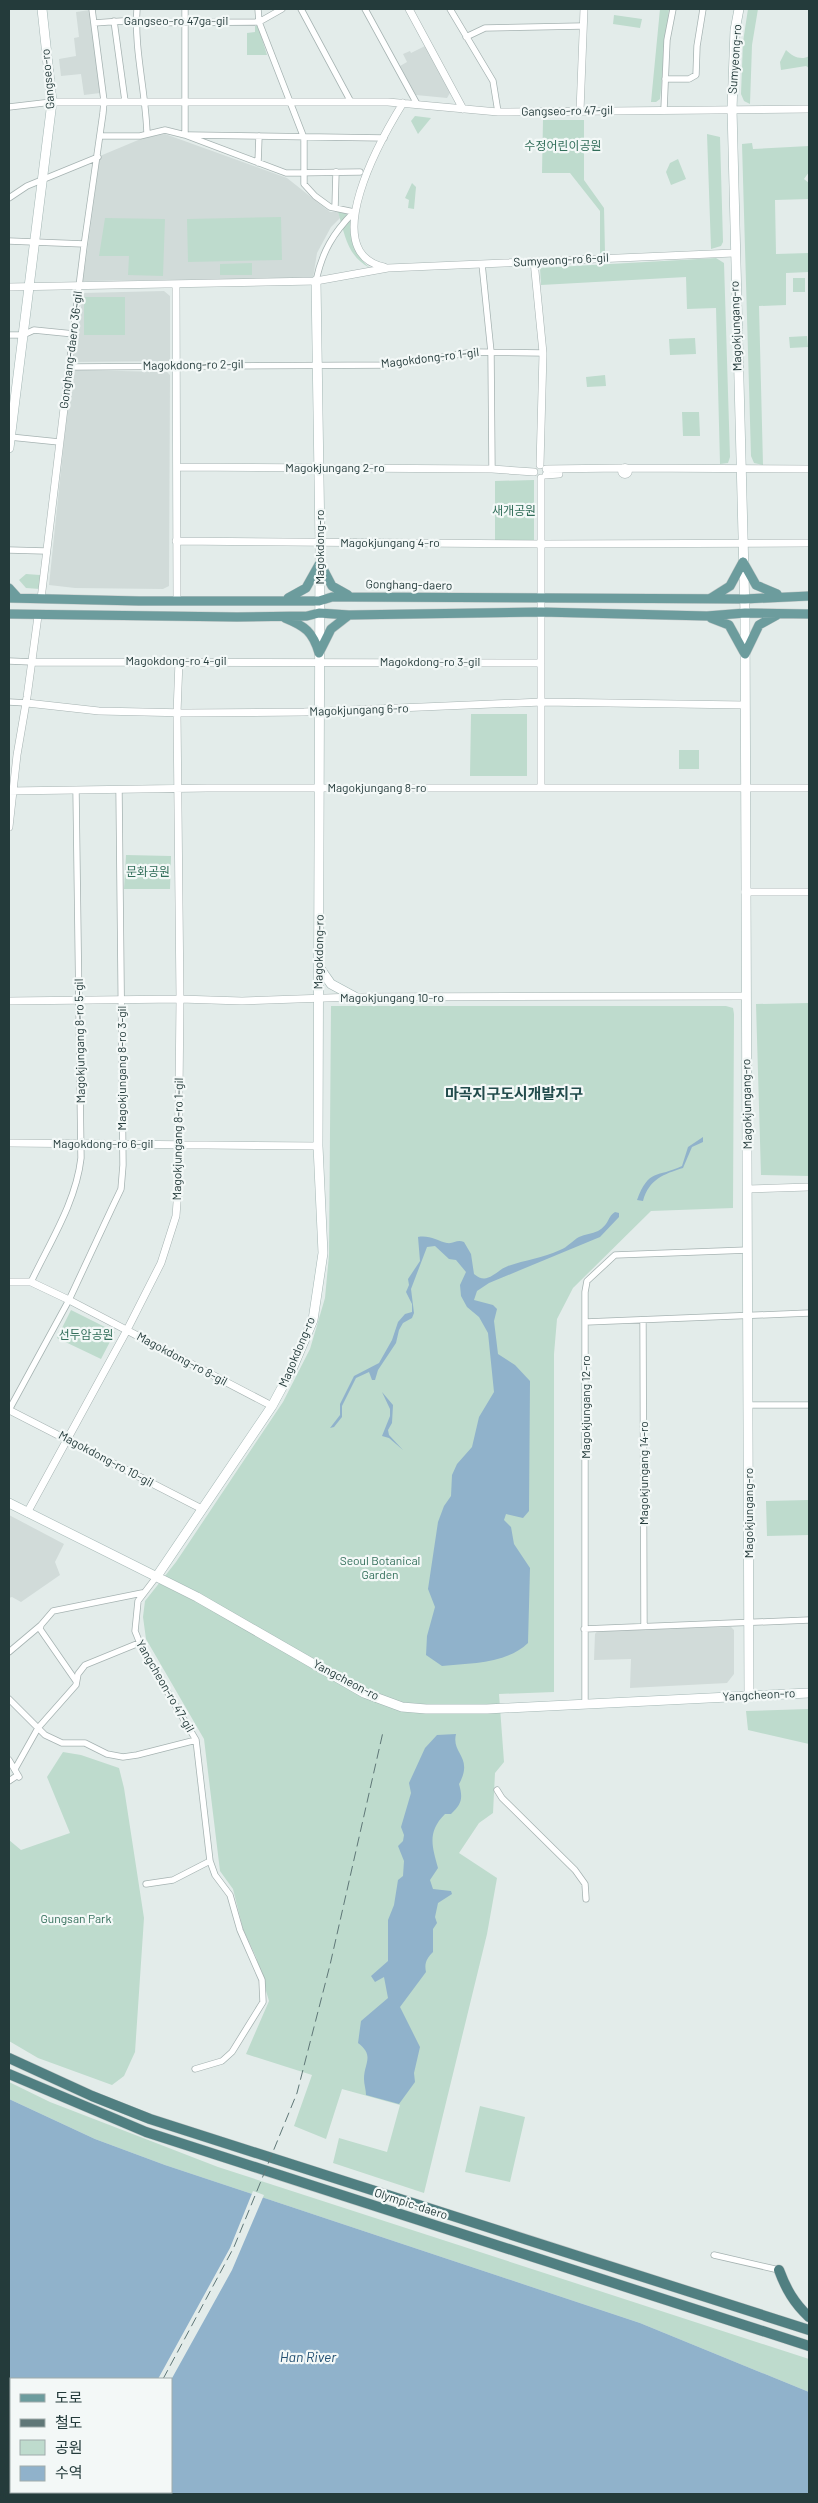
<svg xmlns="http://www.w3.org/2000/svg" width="818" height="2503" viewBox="0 0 818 2503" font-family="Barlow,'Noto Sans KR',sans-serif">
<rect width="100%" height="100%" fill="#e3ecea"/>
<path fill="#d1dbd9" d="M 90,10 L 100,93 L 84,95 L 81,74 L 61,76 L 59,59 L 76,56 L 74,38 L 79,37 L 76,12 Z
M 425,46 L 450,93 L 447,98 L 416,95 L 400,66 L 407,62 L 403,54 L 410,51 L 411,53 Z
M 165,134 L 287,178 L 330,212 L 338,212 L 340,218 L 331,227 L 317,253 L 313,278 L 83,281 L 100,156 L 143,138 Z
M 164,291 L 170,296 L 170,361 L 73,362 L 83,293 Z
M 76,370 L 167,372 L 170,375 L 169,586 L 163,589 L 75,588 L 49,585 L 71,374 Z
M 9,1515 L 64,1544 L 55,1562 L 60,1575 L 21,1602 L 12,1597 L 9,1598 Z
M 731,1627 L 734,1630 L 734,1674 L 727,1683 L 630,1688 L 631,1659 L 594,1660 L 595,1634 L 598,1630 Z"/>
<path fill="#bedbcd" d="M 660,9 L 669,9 L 660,99 L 656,102 L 651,102 Z
M 748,9 L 758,9 L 752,45 L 750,104 L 744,101 L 741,94 L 743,42 Z
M 614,15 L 642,19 L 640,28 L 613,24 Z
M 255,26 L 258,26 L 267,55 L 247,55 L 247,33 L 255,32 Z
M 786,50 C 792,56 801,61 809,56 L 809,68 L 806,66 L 781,70 L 780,62 Z
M 415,116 L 431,118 L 418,134 L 411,121 Z
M 543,120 L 584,120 L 584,180 L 604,208 L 605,253 L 600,253 L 600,211 L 570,173 L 542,173 Z
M 707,134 L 720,137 L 723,242 L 721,246 L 711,249 Z
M 752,143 L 753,149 L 809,146 L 809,172 L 804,179 L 809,183 L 809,199 L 775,200 L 776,254 L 809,253 L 809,272 L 786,273 L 786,305 L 759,306 L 763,465 L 754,463 L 751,456 L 742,144 Z
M 678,159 L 686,179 L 671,185 L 666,172 L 670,163 Z
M 412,183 L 416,187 L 414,209 L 408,208 L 409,200 L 405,198 Z
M 338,212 L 344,212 L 352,219 C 353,239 354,255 370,268 C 347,256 345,235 338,212 Z
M 281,217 L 282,260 L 188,262 L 187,219 Z
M 105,218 L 165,219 L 163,276 L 128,275 L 129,256 L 99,256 Z
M 716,258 L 724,263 L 730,457 L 728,463 L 720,464 L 716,308 L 687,309 L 686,277 L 541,285 L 540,268 Z
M 252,263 L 252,275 L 220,275 L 220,264 Z
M 793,278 L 805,278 L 805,292 L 793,292 Z
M 84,297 L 125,297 L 125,335 L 84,335 Z
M 807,336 L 808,347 L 790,348 L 789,337 Z
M 695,338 L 696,354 L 670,355 L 669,339 Z
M 605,375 L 606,386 L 587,387 L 586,377 Z
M 682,412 L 699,412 L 700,436 L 683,436 Z
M 534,480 L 534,541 L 495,542 L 495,481 Z
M 26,574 L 40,575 L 40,589 L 26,588 L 19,580 Z
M 471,714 L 527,714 L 527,776 L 470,776 Z
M 679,750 L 699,750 L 699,769 L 679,769 Z
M 126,855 L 171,856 L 170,889 L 124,889 Z
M 809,1003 L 809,1176 L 761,1175 L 756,1004 Z
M 331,1006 L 726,1006 L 733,1008 L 734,1014 L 733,1208 L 651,1211 L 573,1288 L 557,1319 L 554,1354 L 554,1692 L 499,1694 L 504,1762 L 495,1773 L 493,1813 L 479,1823 L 459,1853 L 497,1878 L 487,1934 L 424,2193 L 333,2163 L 339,2138 L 387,2152 L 400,2105 L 342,2089 L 326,2139 L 294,2126 L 312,2075 L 246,2054 L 269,2001 L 256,1957 L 243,1929 L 233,1889 L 220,1871 L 204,1739 L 146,1639 L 143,1617 L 145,1601 L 176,1562 L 283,1402 L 310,1349 L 325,1298 L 329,1255 Z
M 71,1310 L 115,1332 L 101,1359 L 57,1338 Z
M 809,1500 L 809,1535 L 767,1536 L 766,1501 Z
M 809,1709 L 809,1744 L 748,1730 L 746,1711 Z
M 63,1752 L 81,1755 L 119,1768 L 124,1788 L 144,1918 L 135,2052 L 124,2076 L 112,2085 L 38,2058 L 9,2041 L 9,1840 L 21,1850 L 70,1833 L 47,1777 Z
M 9,2082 L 50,2102 L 218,2167 L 809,2359 L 809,2392 L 640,2323 L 165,2165 L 95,2139 L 9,2099 Z
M 480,2106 L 525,2117 L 510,2182 L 465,2172 Z"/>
<path fill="#90b2cb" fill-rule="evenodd" d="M 703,1137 L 703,1142 L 692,1147 L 683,1168 C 664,1174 649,1179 643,1201 L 637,1200 C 649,1168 657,1178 682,1166 L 688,1147 Z
M 615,1212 L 619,1213 L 619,1217 L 600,1237 L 489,1283 L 477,1291 L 474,1300 L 493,1305 L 497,1309 L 494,1321 L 498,1354 L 515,1365 L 530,1381 L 529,1511 L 523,1518 L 506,1514 L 504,1520 L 511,1527 L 514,1544 L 530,1568 L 528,1643 C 506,1664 471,1663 442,1666 L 426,1655 L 427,1636 L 435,1607 L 428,1589 L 438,1522 L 444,1506 L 451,1496 L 452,1475 L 457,1464 L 472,1447 L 479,1417 L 494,1392 L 488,1333 L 479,1317 L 467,1307 L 461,1296 L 460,1285 L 466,1272 L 456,1260 L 449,1259 L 435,1246 L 427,1247 L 411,1289 L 414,1313 L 412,1318 L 403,1323 L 399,1330 L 396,1343 L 378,1370 L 375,1380 L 372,1380 L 369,1372 L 356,1378 L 342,1406 L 342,1417 L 334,1427 L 330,1428 L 340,1415 L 340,1404 L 354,1376 L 379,1363 L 392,1340 L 398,1322 L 405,1314 L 412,1312 L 412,1304 L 406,1292 L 409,1285 L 408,1279 L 420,1261 L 418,1237 C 430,1235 437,1241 447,1243 C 454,1244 457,1239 464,1242 L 471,1254 L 474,1274 C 488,1286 496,1270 508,1266 C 525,1260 543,1258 560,1250 C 568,1247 573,1240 579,1237 C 585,1234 592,1234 598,1231 C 610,1224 607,1217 615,1212 Z
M 382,1392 L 393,1405 L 392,1423 L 388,1430 L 389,1435 L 403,1450 L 389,1438 L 382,1436 L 390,1416 L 390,1409 Z
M 456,1734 C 451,1754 474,1757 459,1784 C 463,1798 462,1804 451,1814 L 445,1814 C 427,1832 432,1846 438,1868 L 430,1880 L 433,1889 L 451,1891 L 452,1894 L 438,1903 L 435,1917 L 437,1923 L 433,1929 L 433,1952 C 427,1958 424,1963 426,1972 L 400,2007 L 420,2047 L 414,2073 L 415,2082 L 399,2104 L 366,2095 C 366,2090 364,2084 364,2079 C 364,2063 375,2056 358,2043 L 361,2021 L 388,1998 L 384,1977 L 375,1982 L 371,1976 L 388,1961 L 388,1920 L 394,1905 L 398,1880 L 403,1876 L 404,1861 L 398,1846 L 403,1841 L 404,1835 L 401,1827 L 411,1793 L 409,1783 L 425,1748 L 437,1735 Z
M 9,2099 L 95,2139 L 165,2165 L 640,2323 L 809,2392 L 809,2494 L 9,2494 ZM 11,2379 L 171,2379 L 171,2492 L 11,2492 Z"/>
<path fill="#e3ecea" d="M 253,2191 L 264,2195 L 232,2270 L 171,2380 L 158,2379 L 230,2248 Z"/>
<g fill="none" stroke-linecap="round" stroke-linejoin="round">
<defs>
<path id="minor" d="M 92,9 L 104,101 L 103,113 L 84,246 L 69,367 L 395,365 L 473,352 L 543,353
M 137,9 C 134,50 146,93 147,134
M 258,9 L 259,22 L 304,138 L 304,184 L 315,196 L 330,207 L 354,212 C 333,233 322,252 316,281
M 301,9 L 351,102
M 365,9 L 417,104
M 450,9 L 493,81 L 498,112
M 114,21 L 125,101
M 94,23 L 122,21 L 136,23 L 259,22 L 282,9
M 466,37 L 485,28 L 582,26
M 665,79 L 689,79 L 696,75 L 697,46 L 703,9
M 9,107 L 52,102
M 664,109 L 667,40 L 673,9
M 185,135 L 185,9
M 189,135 L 384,138
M 101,136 L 140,136 L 165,130 L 185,135 L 286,173 L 360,172
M 258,163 L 259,136
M 9,198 L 27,186 L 98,157
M 335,208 L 336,172
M 9,241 L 84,244
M 482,264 L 491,352 L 492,469
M 9,335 L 23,335 L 34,330 L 74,334
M 10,437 L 59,442
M 9,550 L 45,551
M 9,661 L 33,662
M 9,702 L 27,703
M 31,1282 C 50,1242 76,1202 81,1158 L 76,790
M 643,1321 L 644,1626
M 586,1322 L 809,1313
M 748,1405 L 809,1405
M 9,1410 L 69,1300 L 111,1210 L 121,1189 L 123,1165 L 119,790
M 157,1576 L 138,1601 L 135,1631 L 143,1651 L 196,1740 L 210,1861 L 215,1875 L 230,1895 L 240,1930 L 262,1980 L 263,2002 L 232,2052 L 222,2061 L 195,2069
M 41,1625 L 40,1629 L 76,1681
M 584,1629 L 809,1620
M 9,1652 L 41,1625 L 53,1611 L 142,1593
M 9,1699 L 45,1735 L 62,1743 L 85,1743 L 107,1754 L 123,1757 L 137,1755 L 196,1740
M 585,1704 L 585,1292 L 587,1281 L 615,1255 L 748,1250
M 9,1760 L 19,1777
M 15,1769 L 38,1728 L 76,1685 L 78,1674 L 85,1665 L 139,1643
M 9,1781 L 18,1775
M 497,1790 L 502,1798 L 575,1870 L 585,1884 L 586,1899
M 146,1884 L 173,1880 L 210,1861
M 714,2255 L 779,2270"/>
<path id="tertiary" d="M 409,9 L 463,109
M 52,102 L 388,102 L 498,112 L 809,109
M 580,111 L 584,9
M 534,261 L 543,353 L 540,465
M 384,267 C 316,252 382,137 403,103
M 176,285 L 177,601
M 9,287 L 316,281 L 388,268 L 734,253
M 177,467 L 492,469 L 534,472
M621.5 471a3.5 3.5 0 1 1 7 0a3.5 3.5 0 1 1-7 0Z
M 627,468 L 809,469
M 546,469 L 622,468
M 546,475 L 559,474
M 176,541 L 543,544 L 809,543
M 41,599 L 69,367
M 33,662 L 541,663
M 27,703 L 99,711 L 188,713 L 304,712 L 542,702 L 745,705
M 541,788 L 541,478
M 9,791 L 207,788 L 809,788
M 9,827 L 17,755 L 27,697 L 38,616
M 745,892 L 809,892
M 9,1001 L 180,999 L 242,1001 L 355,997 L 745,996
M 9,1143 L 318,1146
M 748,1189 L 809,1187
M 9,1282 L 31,1282 L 69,1300 L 272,1406
M 9,1410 L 202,1509
M 27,1513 L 127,1330 L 161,1263 L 176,1216 L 178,1189 L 180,999 L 177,713 L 179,661"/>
<path id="secondary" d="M 739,9 L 735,30 L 732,109 L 745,613 L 749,1696
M 9,448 L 52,102 L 42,9
M 319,967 L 331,984 L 355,997
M 9,1503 L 197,1597 L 364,1693 L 402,1707 L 426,1709 L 487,1709 L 809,1693
M 157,1576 L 272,1406 L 293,1367 L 313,1320 L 323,1253 L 318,1146 L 320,543 L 316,281"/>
<path id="primary" d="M 743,562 L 756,585 L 777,594
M 320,563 L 332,586 L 348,595
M 9,588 L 18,598
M 9,598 L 139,601 L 319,601 L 332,597 L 351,597 L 745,599 L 809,596
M 288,598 L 306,588 L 320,563
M 711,598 L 730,586 L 743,562
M 9,614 L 237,617 L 307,616 L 319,613 L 349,615 L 541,612 L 707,616 L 745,613 L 809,614
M 285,618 C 305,626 313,632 319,653
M 711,618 L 729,625 L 745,654
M 319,653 L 331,629 L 349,615
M 745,654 L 759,625 L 777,615"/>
<path id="trunk" d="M 9,2058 L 92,2096 L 150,2119 L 809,2330
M 9,2074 L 146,2132 L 809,2346
M 779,2270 C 786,2289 794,2303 809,2317"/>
</defs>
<use href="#minor" stroke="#a6b3b2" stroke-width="7"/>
<use href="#tertiary" stroke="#a6b3b2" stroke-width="8"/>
<use href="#secondary" stroke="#a3b6b4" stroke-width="10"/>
<use href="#primary" stroke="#c2c8c8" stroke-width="10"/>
<use href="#trunk" stroke="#c2c8c8" stroke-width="11"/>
<use href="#minor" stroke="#fff" stroke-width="5.5"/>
<use href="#tertiary" stroke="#fff" stroke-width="7"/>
<use href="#secondary" stroke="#fff" stroke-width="9"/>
<use href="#primary" stroke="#6c9c9d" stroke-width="9"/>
<use href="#trunk" stroke="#507f81" stroke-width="10"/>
<path stroke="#5f7777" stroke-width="1" stroke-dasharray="10 5" stroke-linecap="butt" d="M 163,2379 L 234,2247 L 297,2093 L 330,1965 L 383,1732
M 103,2494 L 104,2492"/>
</g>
<g text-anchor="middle" stroke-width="4.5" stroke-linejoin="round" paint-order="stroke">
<g font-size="12" fill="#243b3b" stroke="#f3f8f7">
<text x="176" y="25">Gangseo-ro 47ga-gil</text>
<text transform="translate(735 59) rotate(-86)" y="4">Sumyeong-ro</text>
<text transform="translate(48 79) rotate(-95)" y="4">Gangseo-ro</text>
<text transform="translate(567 111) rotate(-1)" y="4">Gangseo-ro 47-gil</text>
<text transform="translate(561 260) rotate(-3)" y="4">Sumyeong-ro 6-gil</text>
<text transform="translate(736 326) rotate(-92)" y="4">Magokjungang-ro</text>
<text transform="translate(71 350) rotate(-83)" y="4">Gonghang-daero 36-gil</text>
<text transform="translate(430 358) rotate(-7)" y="4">Magokdong-ro 1-gil</text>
<text transform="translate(193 365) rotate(-1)" y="4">Magokdong-ro 2-gil</text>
<text x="335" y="472">Magokjungang 2-ro</text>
<text x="390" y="547">Magokjungang 4-ro</text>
<text transform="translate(320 547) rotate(-90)" y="4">Magokdong-ro</text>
<text transform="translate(409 585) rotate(1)" y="4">Gonghang-daero</text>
<text x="176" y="665">Magokdong-ro 4-gil</text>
<text x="430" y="666">Magokdong-ro 3-gil</text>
<text transform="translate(359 710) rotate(-2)" y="4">Magokjungang 6-ro</text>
<text x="377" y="792">Magokjungang 8-ro</text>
<text transform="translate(319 952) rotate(-89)" y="4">Magokdong-ro</text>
<text x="392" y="1002">Magokjungang 10-ro</text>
<text transform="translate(80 1041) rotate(-91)" y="4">Magokjungang 8-ro 5-gil</text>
<text transform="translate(122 1068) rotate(-90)" y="4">Magokjungang 8-ro 3-gil</text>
<text transform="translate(747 1104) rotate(-91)" y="4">Magokjungang-ro</text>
<text transform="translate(178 1139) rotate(-89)" y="4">Magokjungang 8-ro 1-gil</text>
<text x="103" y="1148">Magokdong-ro 6-gil</text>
<text transform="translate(297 1352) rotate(-67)" y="4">Magokdong-ro</text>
<text transform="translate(182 1359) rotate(28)" y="4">Magokdong-ro 8-gil</text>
<text transform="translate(586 1407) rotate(-90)" y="4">Magokjungang 12-ro</text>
<text transform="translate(106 1459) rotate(28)" y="4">Magokdong-ro 10-gil</text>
<text transform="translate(644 1473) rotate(-90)" y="4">Magokjungang 14-ro</text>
<text transform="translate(749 1513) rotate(-90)" y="4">Magokjungang-ro</text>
<text transform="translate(346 1680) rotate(28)" y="4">Yangcheon-ro</text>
<text transform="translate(165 1686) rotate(60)" y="4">Yangcheon-ro 47-gil</text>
<text transform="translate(759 1695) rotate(-3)" y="4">Yangcheon-ro</text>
<text transform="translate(411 2204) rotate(18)" y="4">Olympic-daero</text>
</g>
<g font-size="12" fill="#326e5a" stroke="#f3f8f7">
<text x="563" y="150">수정어린이공원</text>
<text x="514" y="515">새개공원</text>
<text x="148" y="876">문화공원</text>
<text x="86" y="1339">선두암공원</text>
<text x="380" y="1565">Seoul Botanical<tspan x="380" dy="14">Garden</tspan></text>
<text x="76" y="1923">Gungsan Park</text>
</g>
<g font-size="14" font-style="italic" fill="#245072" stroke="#f3f8f7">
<text x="308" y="2362">Han River</text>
</g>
<g font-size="15" font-weight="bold" fill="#224b4c" stroke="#f3f8f7">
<text x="514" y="1099">마곡지구도시개발지구</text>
</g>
</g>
<rect width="818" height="2503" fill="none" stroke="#243b3b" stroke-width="20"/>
<rect x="10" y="2378" width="162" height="115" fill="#f3f8f7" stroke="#a0acac"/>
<rect x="20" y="2394" width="25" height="8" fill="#6c9c9d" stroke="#a0acac"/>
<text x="55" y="2403" font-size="15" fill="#243b3b">도로</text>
<rect x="20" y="2419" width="25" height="8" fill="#5f7777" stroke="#a0acac"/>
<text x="55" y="2428" font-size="15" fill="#243b3b">철도</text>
<rect x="20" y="2440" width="25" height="15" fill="#bedbcd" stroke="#a0acac"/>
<text x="55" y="2453" font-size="15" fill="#243b3b">공원</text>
<rect x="20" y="2466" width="25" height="15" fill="#90b2cb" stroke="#a0acac"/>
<text x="55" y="2478" font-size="15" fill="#243b3b">수역</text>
</svg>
